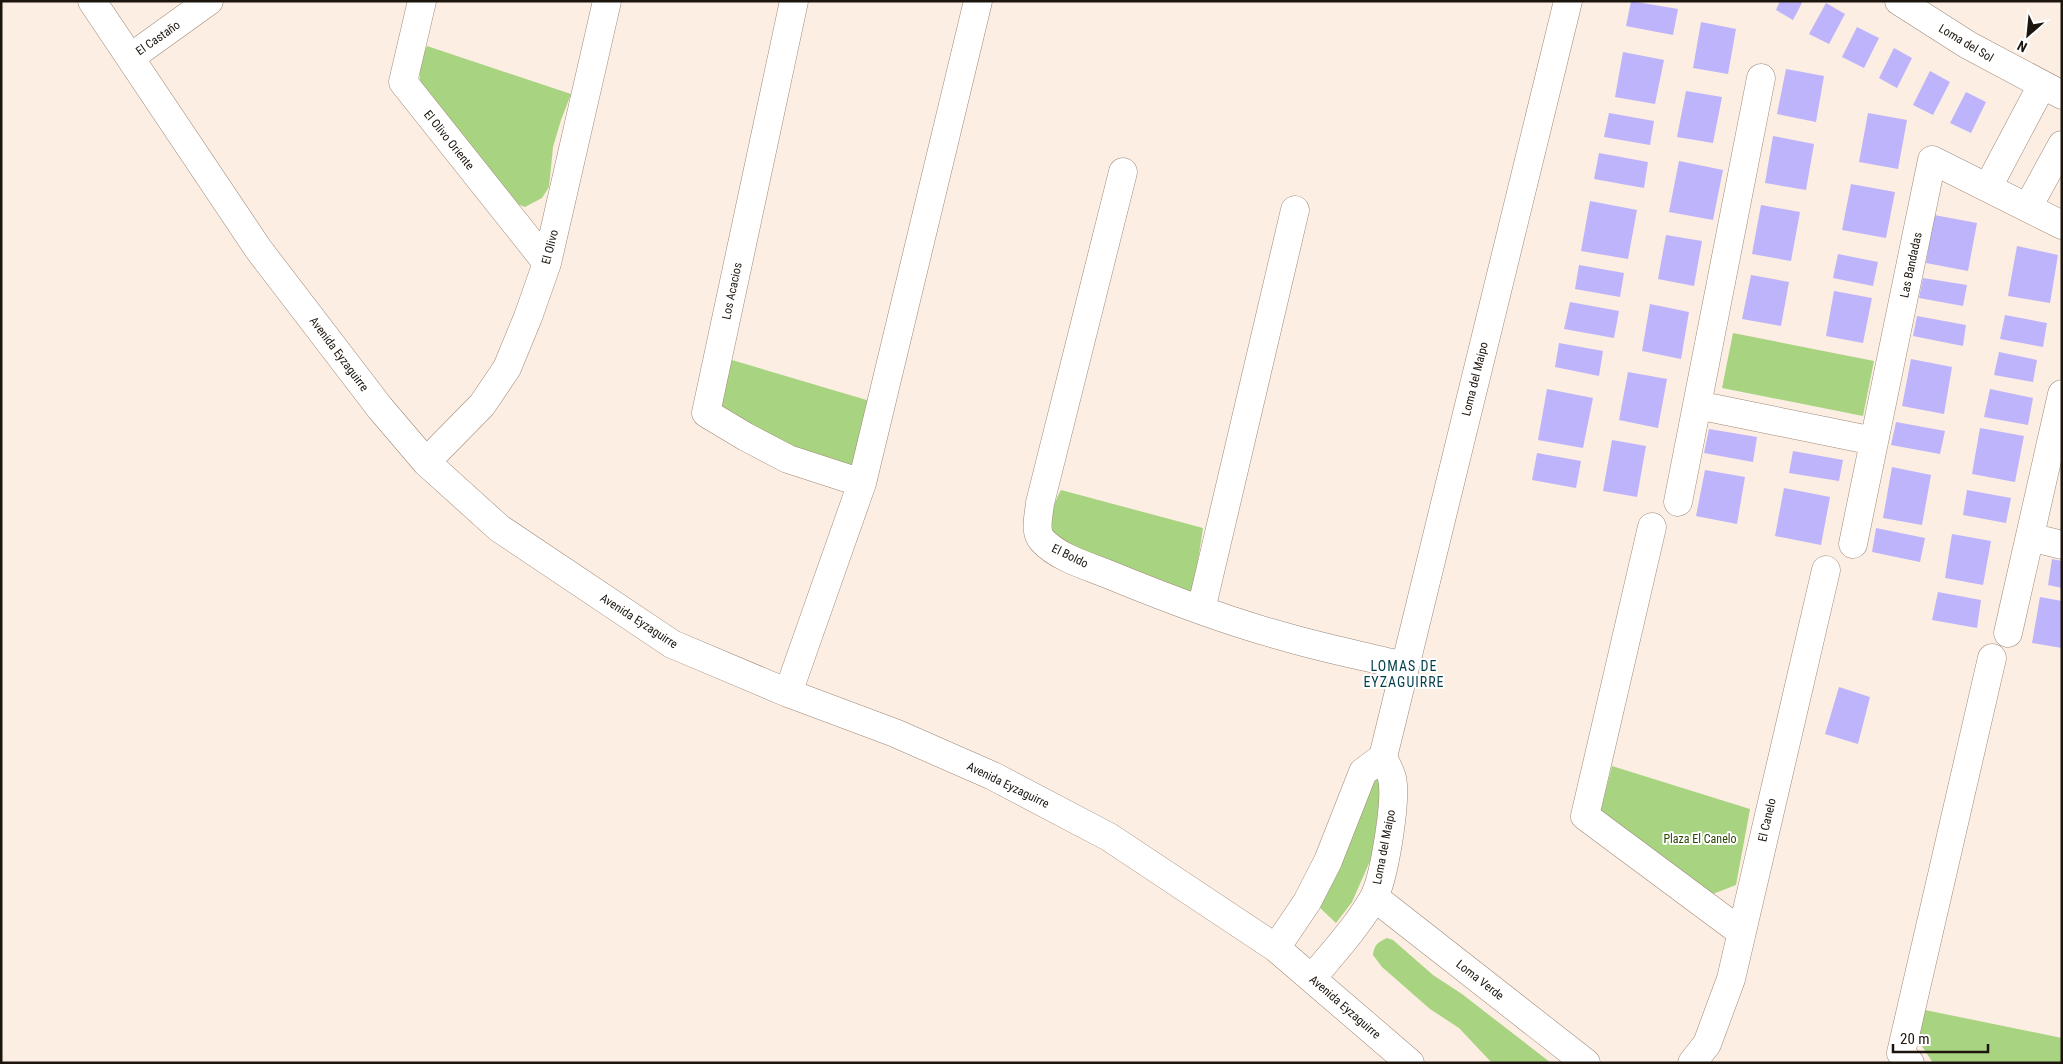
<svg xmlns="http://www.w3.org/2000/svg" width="2063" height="1064" viewBox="0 0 2063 1064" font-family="'Roboto Condensed',sans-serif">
<rect width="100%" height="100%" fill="#fceee3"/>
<path fill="#a8d381" d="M 427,46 L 571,94 L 561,120 L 553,147 L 549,187 L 542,198 L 525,207 L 514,203 L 421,87 C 418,72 421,60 427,46 Z
M 1733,333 L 1874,361 L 1863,416 L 1722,388 Z
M 725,358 L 870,401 L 854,467 L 822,463 L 724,411 L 714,399 Z
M 1061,490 L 1203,528 L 1193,593 L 1071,549 L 1052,532 C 1050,515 1053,505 1061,490 Z
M 1612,766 L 1750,809 L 1736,885 L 1705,897 L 1599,816 Z
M 1373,779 L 1379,779 L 1383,810 L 1370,861 L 1352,902 L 1336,923 L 1318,906 Z
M 1387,938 L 1393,940 L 1433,975 L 1462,994 L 1551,1063 L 1492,1063 L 1459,1028 L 1430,1009 L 1382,967 L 1373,955 C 1374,945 1378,942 1387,938 Z
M 1925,1010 L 2062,1038 L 2062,1063 L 1933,1063 L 1918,1040 Z"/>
<path fill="#beb4fb" d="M 1631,1 L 1678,9 L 1673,35 L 1626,26 Z
M 1780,1 L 1803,1 L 1793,20 L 1776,10 Z
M 1826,3 L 1845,14 L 1829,44 L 1809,34 Z
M 1701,22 L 1736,29 L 1728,74 L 1693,68 Z
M 1857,27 L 1879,38 L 1864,68 L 1842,57 Z
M 1894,48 L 1912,58 L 1897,88 L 1879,78 Z
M 1623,52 L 1664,60 L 1655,104 L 1615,97 Z
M 1786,69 L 1824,76 L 1816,122 L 1777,114 Z
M 1930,71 L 1950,82 L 1933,115 L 1913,105 Z
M 1686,91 L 1722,97 L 1713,143 L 1677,137 Z
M 1966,92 L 1986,102 L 1971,133 L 1950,123 Z
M 1609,113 L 1654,121 L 1650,145 L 1604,137 Z
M 1868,113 L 1907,120 L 1898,169 L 1859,162 Z
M 1773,136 L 1814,144 L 1806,190 L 1765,183 Z
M 1599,153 L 1648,162 L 1644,188 L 1594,179 Z
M 1679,161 L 1723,170 L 1713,220 L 1669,212 Z
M 1851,184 L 1895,192 L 1886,238 L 1842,230 Z
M 1590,201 L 1637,210 L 1628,259 L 1581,251 Z
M 1761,205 L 1800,212 L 1791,261 L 1752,254 Z
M 1934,215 L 1977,223 L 1968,271 L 1926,263 Z
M 1666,235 L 1702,241 L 1694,286 L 1658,279 Z
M 2017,246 L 2058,255 L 2050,303 L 2008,296 Z
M 1838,254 L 1878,262 L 1873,286 L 1833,278 Z
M 1579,265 L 1624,273 L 1620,297 L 1575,289 Z
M 1751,275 L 1789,282 L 1781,326 L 1742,319 Z
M 1923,278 L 1967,285 L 1963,306 L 1919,298 Z
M 1834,291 L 1872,298 L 1863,343 L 1826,336 Z
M 1570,302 L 1619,311 L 1614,338 L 1564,329 Z
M 1650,304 L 1689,312 L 1681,359 L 1642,351 Z
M 2005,315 L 2047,323 L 2043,347 L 2000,339 Z
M 1917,316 L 1966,325 L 1963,346 L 1913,336 Z
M 1559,343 L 1603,351 L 1599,376 L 1555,367 Z
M 1999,352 L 2037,360 L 2033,382 L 1994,375 Z
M 1911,359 L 1952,367 L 1944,414 L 1902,406 Z
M 1628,372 L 1667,379 L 1658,428 L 1619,420 Z
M 1547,389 L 1593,398 L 1583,448 L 1538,440 Z
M 1990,389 L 2033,398 L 2028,425 L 1984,417 Z
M 1896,422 L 1945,431 L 1940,454 L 1891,445 Z
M 1980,428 L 2024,436 L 2015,482 L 1972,474 Z
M 1709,429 L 1757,437 L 1753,462 L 1704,453 Z
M 1612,440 L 1646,446 L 1637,497 L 1603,491 Z
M 1793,451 L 1843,460 L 1839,481 L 1789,473 Z
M 1537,453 L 1581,461 L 1576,488 L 1532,480 Z
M 1892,467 L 1931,475 L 1922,525 L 1883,518 Z
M 1705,470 L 1745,477 L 1737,524 L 1696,516 Z
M 1784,488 L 1830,497 L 1821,545 L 1775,536 Z
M 1967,490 L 2011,498 L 2006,523 L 1963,515 Z
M 1876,528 L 1925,538 L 1920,562 L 1872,552 Z
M 1952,534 L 1991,541 L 1983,585 L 1945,578 Z
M 2052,559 L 2062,561 L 2062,588 L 2048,585 Z
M 1938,592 L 1981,600 L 1977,628 L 1932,620 Z
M 2040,597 L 2062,601 L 2062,648 L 2032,643 Z
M 1839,687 L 1870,697 L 1858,744 L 1825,734 Z"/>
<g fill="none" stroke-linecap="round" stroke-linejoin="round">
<defs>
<path id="minor" d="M 92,1 L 259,250 L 380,408 L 426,462 L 499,528 L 672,644 L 788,693 L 895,733 L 993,776 L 1109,837 L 1276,948 L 1410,1063
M 422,1 L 403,82 L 547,263
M 794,1 L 706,413 L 746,437 L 788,459 L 862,483
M 1899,1 L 1968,45 L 2062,95
M 131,57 L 209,1
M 1123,172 L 1040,503 C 1039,515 1034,531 1042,540 C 1058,558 1088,566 1110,575 C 1166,598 1223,620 1282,636 C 1322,648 1364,656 1404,666
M 1988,187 L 2042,85
M 2028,207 L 2062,145
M 1697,405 L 1874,441
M 426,462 L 482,405 L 507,368 L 528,317 L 547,263 L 607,1
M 1678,502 L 1761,78
M 1652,527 L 1585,816 L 1741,932
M 2030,537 L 2062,545
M 1853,544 L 1932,160 L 2062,225
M 1201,610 L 1295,210
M 2008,633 L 2062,394
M 788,693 L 862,483 L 978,1
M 1374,897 L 1586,1063
M 1276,948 L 1307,902 L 1328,861 L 1363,772 L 1383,757
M 1312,978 C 1333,953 1356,928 1373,899 C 1384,880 1397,800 1392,778 C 1390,771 1386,764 1383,757 L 1568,1
M 1692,1063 L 1707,1044 L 1731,979 L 1826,570
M 1910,1063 L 1901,1053 L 1992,658"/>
</defs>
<use href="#minor" stroke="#9e8877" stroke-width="29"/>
<use href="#minor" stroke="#fff" stroke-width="28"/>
</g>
<g text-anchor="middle" stroke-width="4" stroke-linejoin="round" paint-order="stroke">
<g font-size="12" fill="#1c150e" stroke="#fff">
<text transform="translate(158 38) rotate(-35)" y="4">El Castaño</text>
<text transform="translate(1966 43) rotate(31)" y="4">Loma del Sol</text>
<text transform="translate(449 140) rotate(51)" y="4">El Olivo Oriente</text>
<text transform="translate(550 247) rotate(-76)" y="4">El Olivo</text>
<text transform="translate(1911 265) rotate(-78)" y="4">Las Bandadas</text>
<text transform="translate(732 291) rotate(-78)" y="4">Los Acacios</text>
<text transform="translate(339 354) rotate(53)" y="4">Avenida Eyzaguirre</text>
<text transform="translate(1475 379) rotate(-76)" y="4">Loma del Maipo</text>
<text transform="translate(1070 556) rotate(26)" y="4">El Boldo</text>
<text transform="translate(639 621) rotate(33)" y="4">Avenida Eyzaguirre</text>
<text transform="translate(1008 785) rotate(26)" y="4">Avenida Eyzaguirre</text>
<text transform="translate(1767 820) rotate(-77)" y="4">El Canelo</text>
<text transform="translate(1384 847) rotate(-79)" y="4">Loma del Maipo</text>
<text transform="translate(1480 980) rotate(38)" y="4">Loma Verde</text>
<text transform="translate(1345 1007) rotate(41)" y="4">Avenida Eyzaguirre</text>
</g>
<g font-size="12" fill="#2a4505" stroke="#fff">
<text x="1700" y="843">Plaza El Canelo</text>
</g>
<g font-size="14" letter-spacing="1" fill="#023f4c" stroke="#fff">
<text x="1404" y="671">LOMAS DE<tspan x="1404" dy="16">EYZAGUIRRE</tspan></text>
</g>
</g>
<rect width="2063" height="1064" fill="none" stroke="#1c150e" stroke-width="5"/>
<g transform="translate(2028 35) rotate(207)" stroke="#ffffff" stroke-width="4" paint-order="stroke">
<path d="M0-4L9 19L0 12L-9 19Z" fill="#1c150e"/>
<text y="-8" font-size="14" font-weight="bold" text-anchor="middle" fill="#1c150e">N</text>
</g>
<path d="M1893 1044v8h95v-8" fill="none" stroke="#1c150e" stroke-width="2.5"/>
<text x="1900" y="1044" font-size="15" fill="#1c150e" stroke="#ffffff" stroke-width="4" paint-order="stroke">20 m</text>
</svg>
